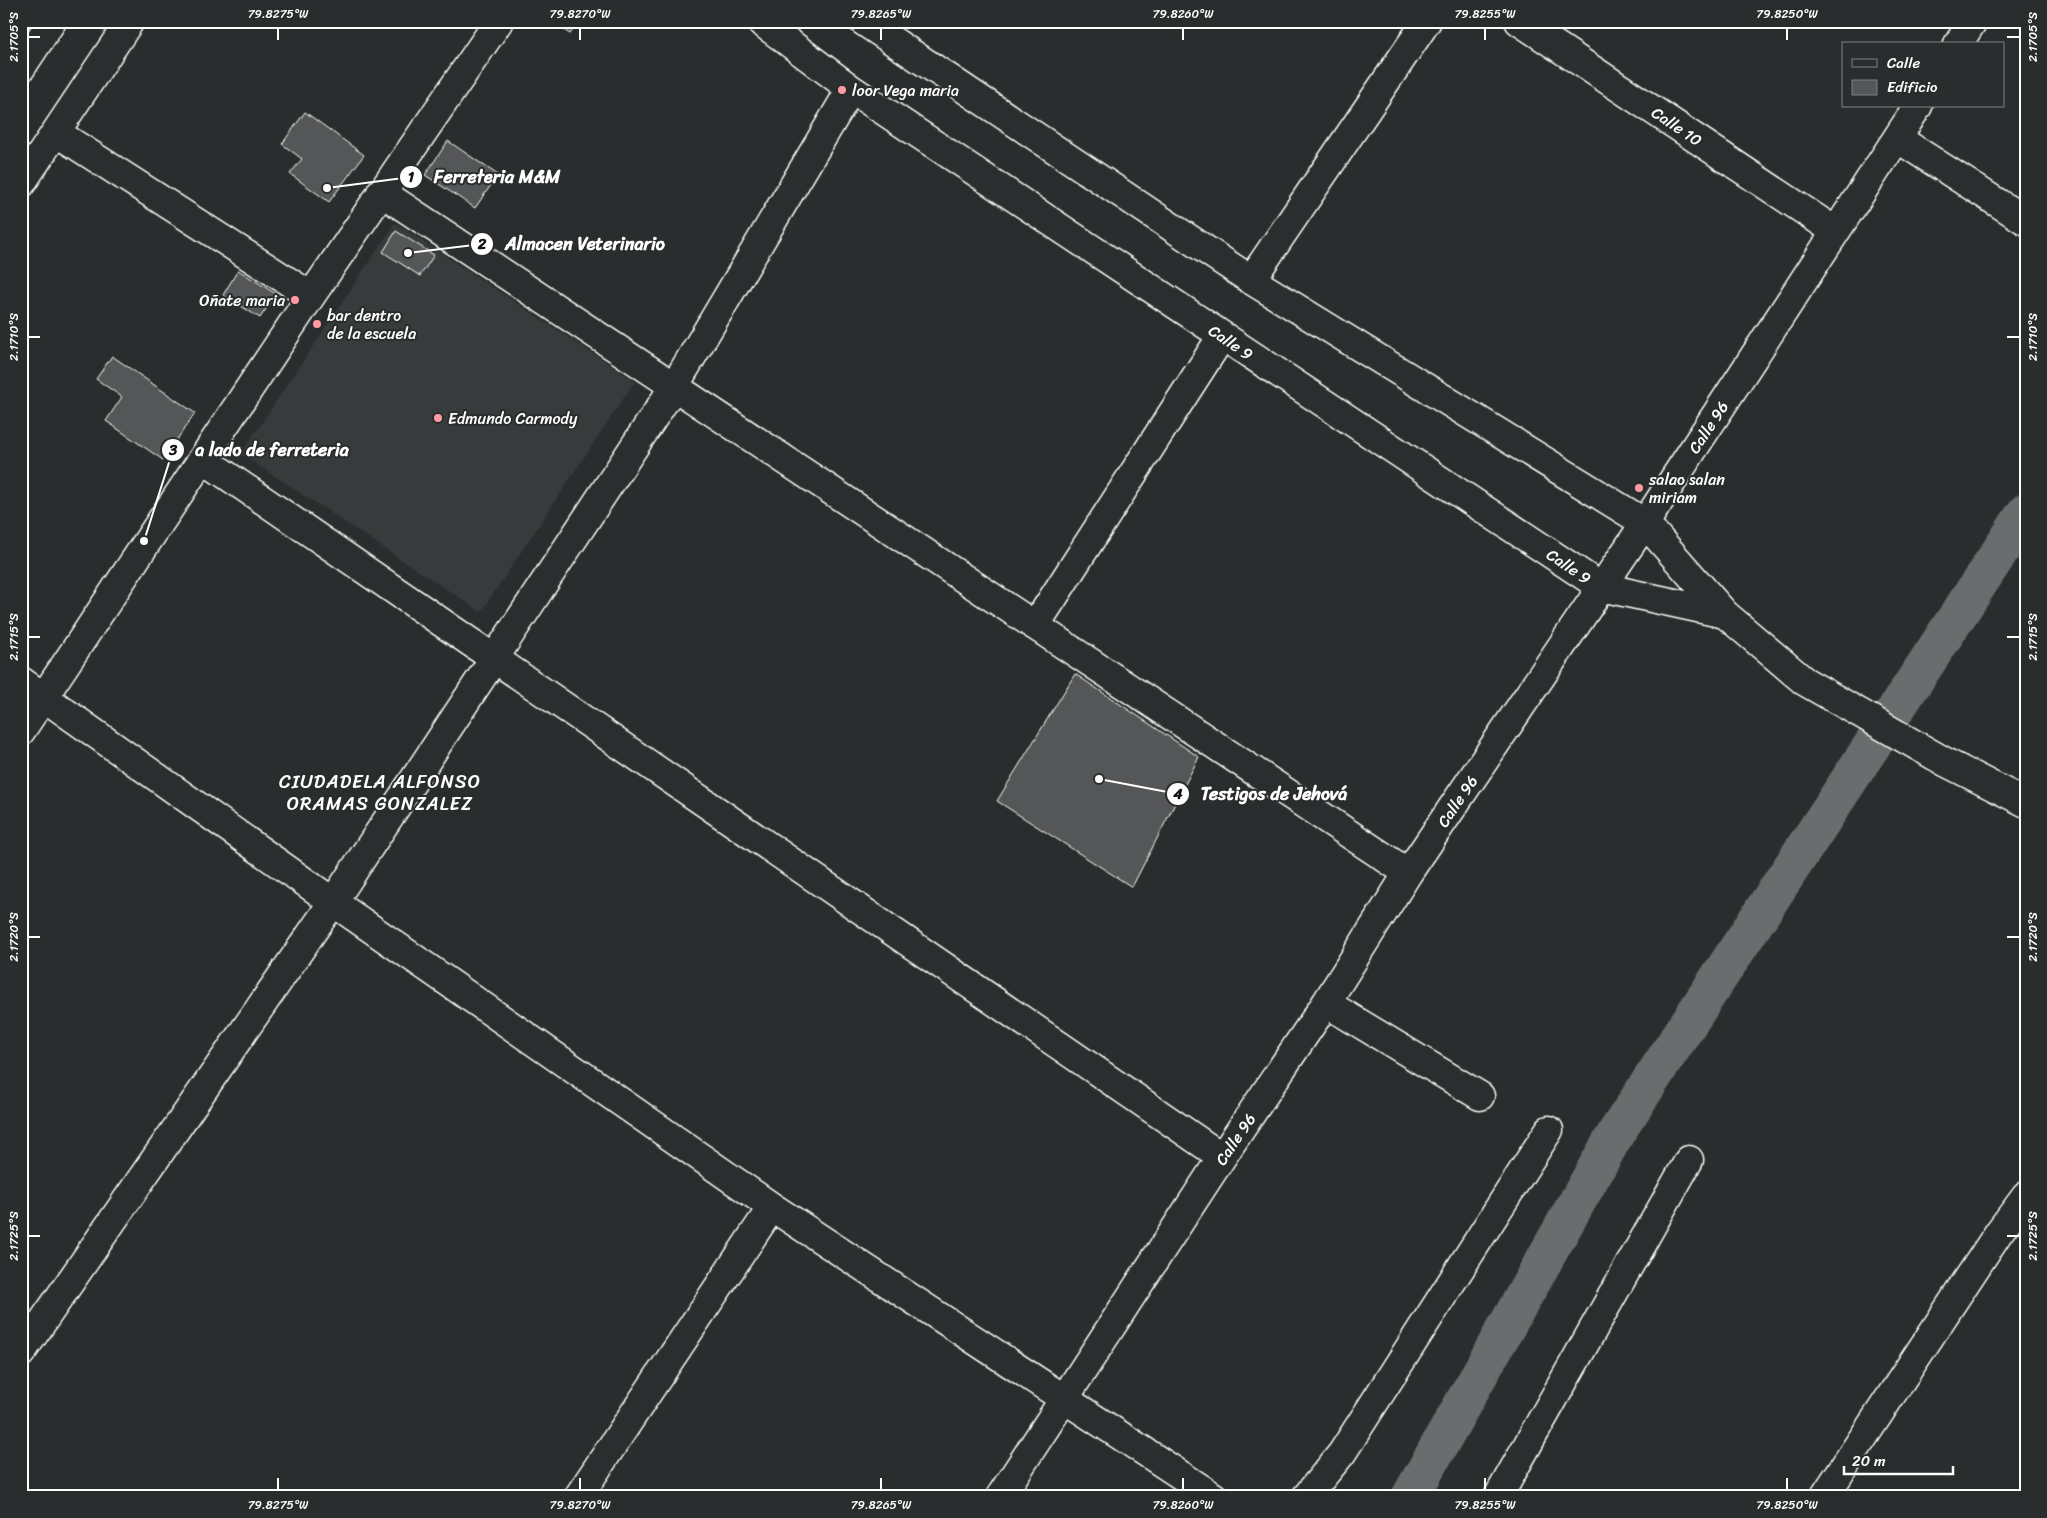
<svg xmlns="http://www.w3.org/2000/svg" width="2047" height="1518" viewBox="0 0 2047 1518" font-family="Sriracha,sans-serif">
<rect width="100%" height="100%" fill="#2a2d2e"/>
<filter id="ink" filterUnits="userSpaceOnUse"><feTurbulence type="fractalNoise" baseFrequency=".02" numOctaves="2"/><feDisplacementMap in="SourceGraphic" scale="10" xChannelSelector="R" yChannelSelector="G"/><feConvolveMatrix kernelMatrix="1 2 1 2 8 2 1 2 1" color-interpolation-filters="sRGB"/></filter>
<g filter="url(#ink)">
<path fill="#373a3b" d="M 395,223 L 635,381 L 481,612 L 241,454 Z"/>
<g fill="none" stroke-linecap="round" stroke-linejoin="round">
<path stroke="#6a6c6d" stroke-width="38" d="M 1410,1497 L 1616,1133 L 2026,512"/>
</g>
<path fill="#555758" stroke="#fff" d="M 550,21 L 579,21 L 570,34 Z
M 305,112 L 364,155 L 329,202 L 290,174 L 302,159 L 282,144 Z
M 448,141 L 498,175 L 475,208 L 425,175 Z
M 396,231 L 434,255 L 420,276 L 383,252 Z
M 238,270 L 276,294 L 260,318 L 223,295 Z
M 112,356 L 195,413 L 163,460 L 106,421 L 122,397 L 96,379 Z
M 1075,674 L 1199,757 L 1132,887 L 997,801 Z"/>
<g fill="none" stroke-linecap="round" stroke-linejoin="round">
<defs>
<path id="minor" d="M 760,21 L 851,89 L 1601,587 L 1725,614
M 863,21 L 1251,280 L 1645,523 L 1725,614 L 1804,681 L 1947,763 L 2026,803
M 1519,21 L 1835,231
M 1958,44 L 1973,21
M 21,68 L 52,21
M 57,133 L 311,296
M 1897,138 L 2026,221
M 21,184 L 130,21
M 381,192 L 1408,873
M 1251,280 L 1427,21
M 203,459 L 1222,1157
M 1035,626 L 1222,336
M 21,681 L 333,902 L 772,1207 L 1214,1497
M 21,731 L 311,296 L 499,21
M 1326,1003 L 1480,1096
M 21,1353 L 333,902 L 675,385 L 851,89
M 578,1497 L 772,1207
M 1000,1497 L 1222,1157 L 1326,1003 L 1408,873 L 1645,523 L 1918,106
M 1306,1497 L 1342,1453 L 1549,1130
M 1498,1497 L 1689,1160
M 1824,1497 L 1999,1232 L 2026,1196"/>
</defs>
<use href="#minor" stroke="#fff" stroke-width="31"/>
<use href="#minor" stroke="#2a2d2e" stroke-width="28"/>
</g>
</g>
<path fill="none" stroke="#fff" stroke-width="2" d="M 278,28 L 278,40M 580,28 L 580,40M 881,28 L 881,40M 1183,28 L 1183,40M 1485,28 L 1485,40M 1787,28 L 1787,40M 28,37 L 40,37M 2007,37 L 2020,37M 28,337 L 40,337M 2007,337 L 2020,337M 28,637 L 40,637M 2007,637 L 2020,637M 28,937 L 40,937M 2007,937 L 2020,937M 28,1236 L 40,1236M 2007,1236 L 2020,1236M 278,1478 L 278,1490M 580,1478 L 580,1490M 881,1478 L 881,1490M 1183,1478 L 1183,1490M 1485,1478 L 1485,1490M 1787,1478 L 1787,1490"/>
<g fill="#ff9aa2" stroke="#2a2d2e" stroke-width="2">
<circle cx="842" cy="90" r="5"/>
<circle cx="295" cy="300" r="5"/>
<circle cx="317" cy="324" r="5"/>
<circle cx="438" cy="418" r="5"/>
<circle cx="1639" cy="488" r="5"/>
</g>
<g text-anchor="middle" stroke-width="4" stroke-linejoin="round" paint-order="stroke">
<g font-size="16" fill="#fff" stroke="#2a2d2e" text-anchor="start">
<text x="852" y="96">loor Vega maria</text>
<text x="285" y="306" text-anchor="end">Oñate maria</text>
<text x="327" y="321">bar dentro<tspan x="327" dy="18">de la escuela</tspan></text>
<text x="448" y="424">Edmundo Carmody</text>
<text x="1649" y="485">salao salan<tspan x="1649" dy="18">miriam</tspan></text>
</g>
<g font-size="16" fill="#fff" stroke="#2a2d2e">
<text transform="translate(1677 126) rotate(34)" y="6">Calle 10</text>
<text transform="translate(1231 342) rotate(34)" y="6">Calle 9</text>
<text transform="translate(1708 427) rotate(-57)" y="6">Calle 96</text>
<text transform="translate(1569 566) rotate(34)" y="6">Calle 9</text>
<text transform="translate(1457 801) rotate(-56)" y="6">Calle 96</text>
<text transform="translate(1235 1139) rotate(-56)" y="6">Calle 96</text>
</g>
<g font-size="19" letter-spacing="1" fill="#fff" stroke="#2a2d2e">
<text x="380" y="788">CIUDADELA ALFONSO<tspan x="380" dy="22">ORAMAS GONZALEZ</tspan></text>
</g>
</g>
<path fill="none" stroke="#fff" stroke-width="2" d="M327 188L411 177M408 253L482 244M144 541L173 450M1099 779L1178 794"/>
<g fill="#fff" stroke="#2a2d2e" stroke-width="2">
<circle cx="327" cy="188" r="5"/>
<circle cx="408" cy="253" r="5"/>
<circle cx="144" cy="541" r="5"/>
<circle cx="1099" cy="779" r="5"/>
<circle cx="411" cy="177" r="12"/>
<circle cx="482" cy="244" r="12"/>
<circle cx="173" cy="450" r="12"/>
<circle cx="1178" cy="794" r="12"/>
</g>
<g font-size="15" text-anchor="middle" font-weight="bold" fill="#111">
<text x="411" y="182">1</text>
<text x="482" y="249">2</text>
<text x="173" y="455">3</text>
<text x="1178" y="799">4</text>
</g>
<g font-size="18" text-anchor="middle" font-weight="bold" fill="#fff" stroke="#2a2d2e" stroke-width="4" stroke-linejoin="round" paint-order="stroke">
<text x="497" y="183">Ferreteria M&amp;M</text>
<text x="585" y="250">Almacen Veterinario</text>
<text x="272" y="456">a lado de ferreteria</text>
<text x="1274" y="800">Testigos de Jehová</text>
</g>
<rect width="2047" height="1518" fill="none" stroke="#2a2d2e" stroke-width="55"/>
<rect x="1842" y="42" width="162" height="65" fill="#2a2d2e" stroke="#7f8182"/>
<rect x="1852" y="59" width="25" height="8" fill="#2a2d2e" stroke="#7f8182"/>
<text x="1887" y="68" font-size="15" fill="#ffffff">Calle</text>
<rect x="1852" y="80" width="25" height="15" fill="#555758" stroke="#7f8182"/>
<text x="1887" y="92" font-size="15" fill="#ffffff">Edificio</text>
<path d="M1844 1466v8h109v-8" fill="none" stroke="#ffffff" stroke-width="2.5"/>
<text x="1852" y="1466" font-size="15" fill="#ffffff" stroke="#2a2d2e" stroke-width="4" paint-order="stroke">20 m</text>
<rect x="28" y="28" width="1992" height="1462" fill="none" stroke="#fff" stroke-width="2"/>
<g font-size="12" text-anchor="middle" fill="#fff">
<text x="278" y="18">79.8275°W</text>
<text x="580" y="18">79.8270°W</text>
<text x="881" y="18">79.8265°W</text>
<text x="1183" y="18">79.8260°W</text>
<text x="1485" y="18">79.8255°W</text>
<text x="1787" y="18">79.8250°W</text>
<text transform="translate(14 37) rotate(-90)" y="4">2.1705°S</text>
<text transform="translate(2033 37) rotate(-90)" y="4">2.1705°S</text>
<text transform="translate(14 337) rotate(-90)" y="4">2.1710°S</text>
<text transform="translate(2033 337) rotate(-90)" y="4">2.1710°S</text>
<text transform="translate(14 637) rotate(-90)" y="4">2.1715°S</text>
<text transform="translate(2033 637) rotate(-90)" y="4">2.1715°S</text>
<text transform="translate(14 937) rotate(-90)" y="4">2.1720°S</text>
<text transform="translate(2033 937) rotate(-90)" y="4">2.1720°S</text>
<text transform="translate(14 1236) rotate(-90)" y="4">2.1725°S</text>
<text transform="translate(2033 1236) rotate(-90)" y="4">2.1725°S</text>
<text x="278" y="1509">79.8275°W</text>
<text x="580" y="1509">79.8270°W</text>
<text x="881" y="1509">79.8265°W</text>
<text x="1183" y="1509">79.8260°W</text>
<text x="1485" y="1509">79.8255°W</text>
<text x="1787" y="1509">79.8250°W</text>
</g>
</svg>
